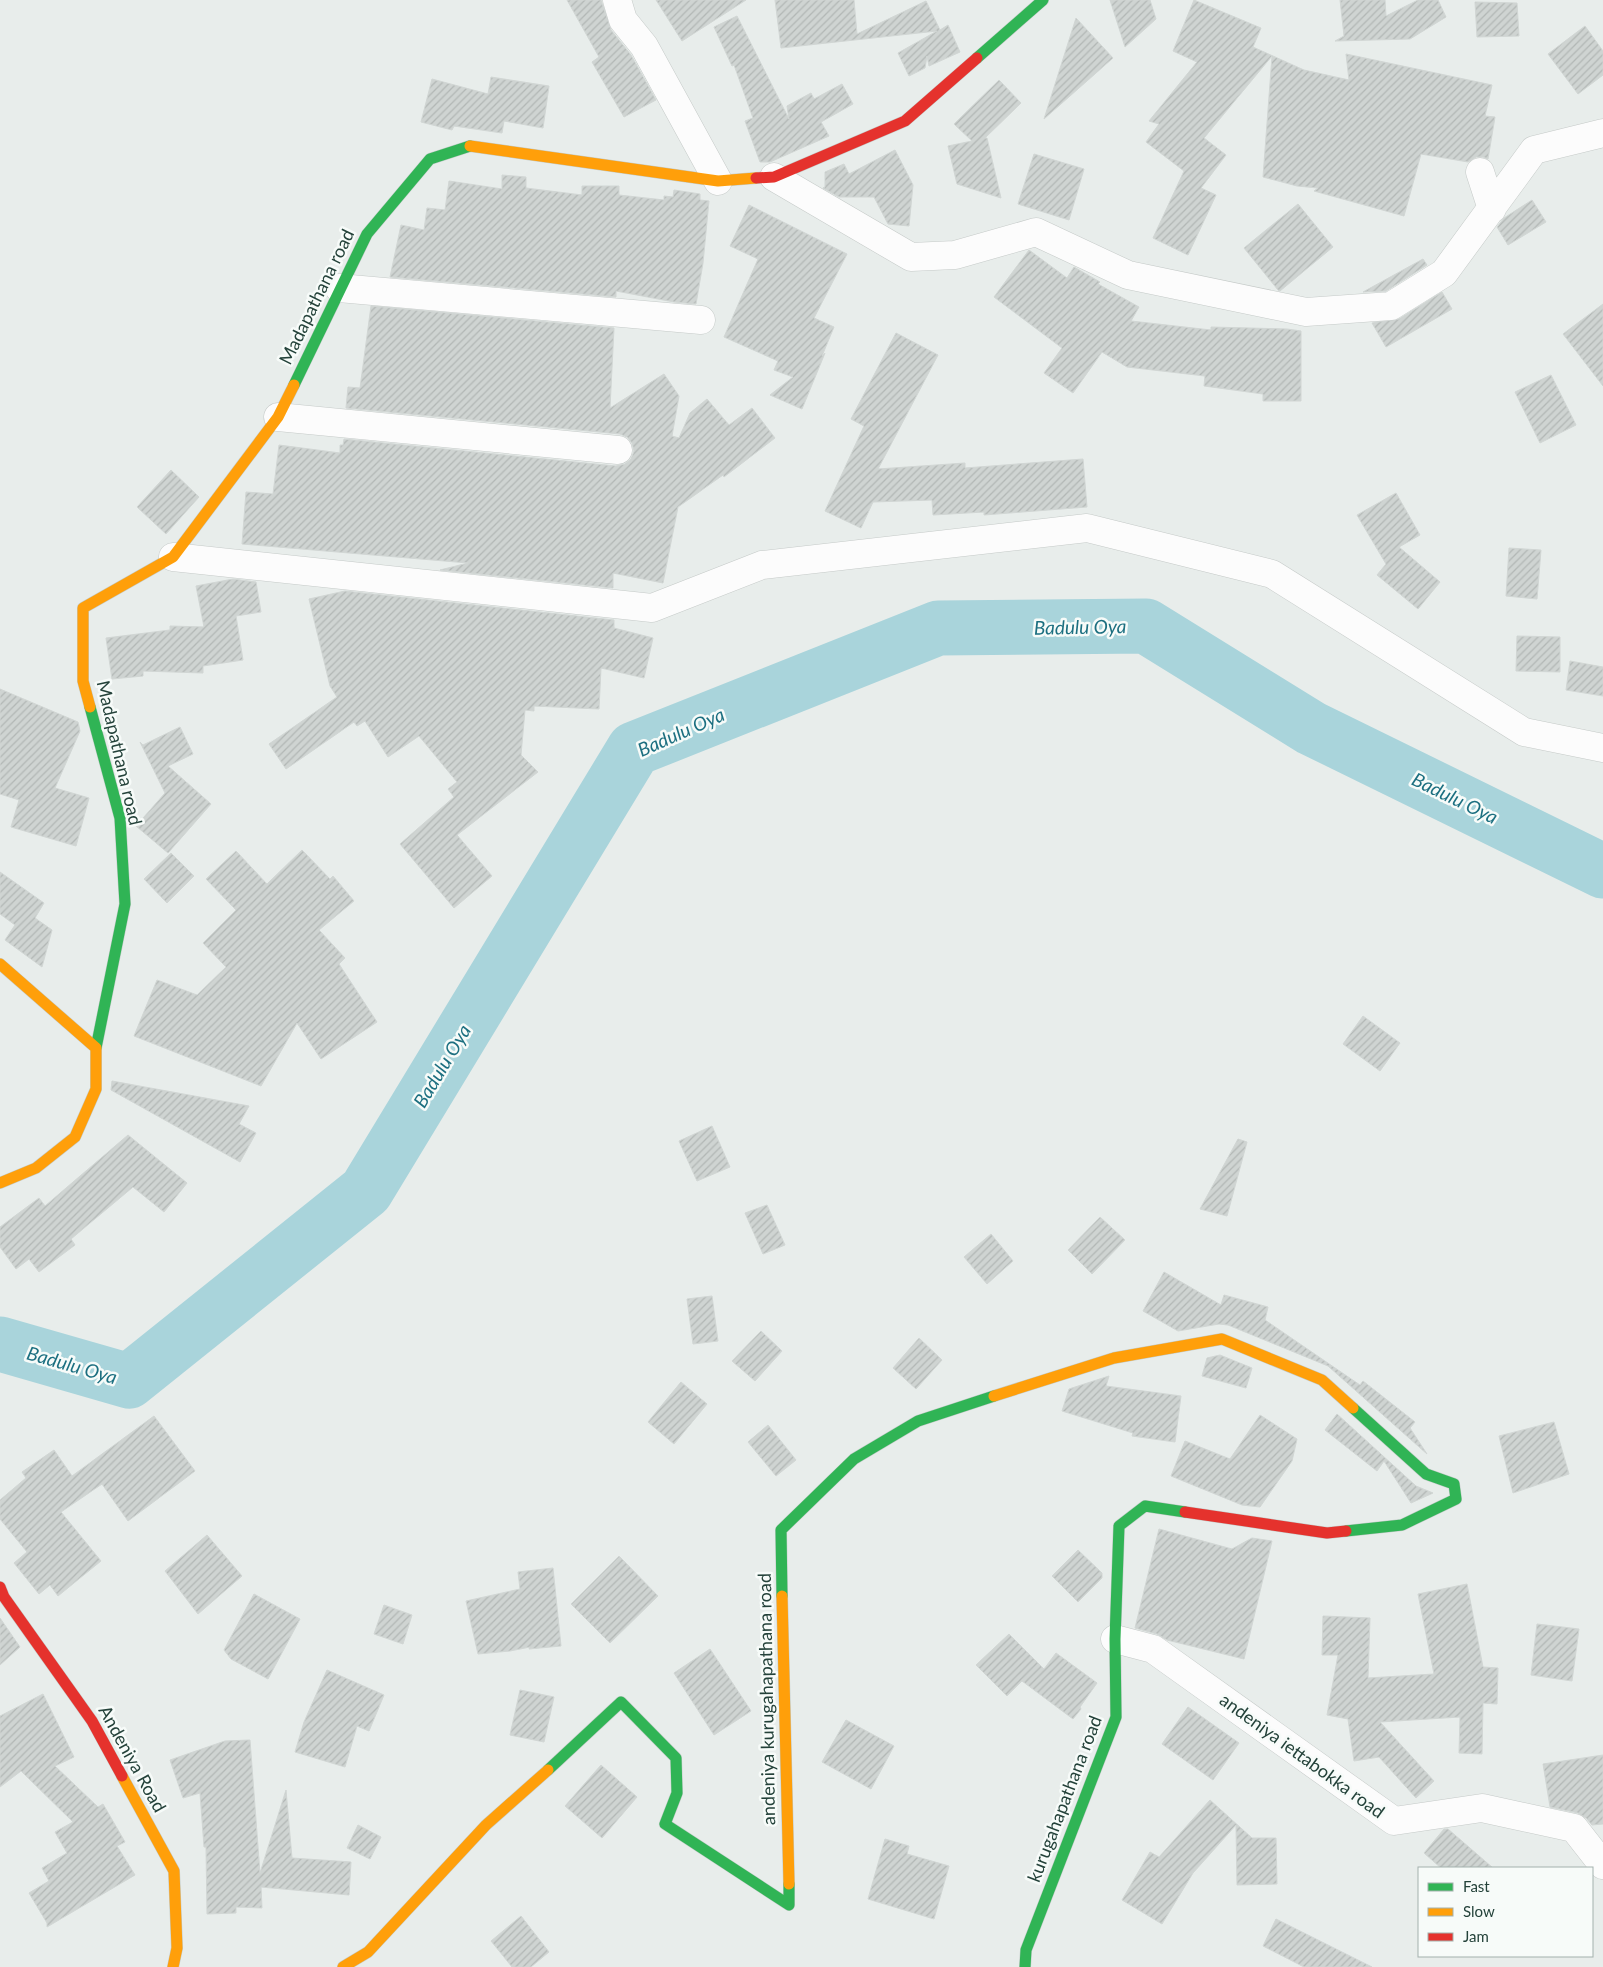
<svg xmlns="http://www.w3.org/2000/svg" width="1603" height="1967" viewBox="0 0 1603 1967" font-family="Lato,sans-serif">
<defs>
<pattern id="building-hatch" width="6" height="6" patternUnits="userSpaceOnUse" patternTransform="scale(1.25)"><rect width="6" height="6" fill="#cfd4d2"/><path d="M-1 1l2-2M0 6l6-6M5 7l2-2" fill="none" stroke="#b2b7b5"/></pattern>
</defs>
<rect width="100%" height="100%" fill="#e8edeb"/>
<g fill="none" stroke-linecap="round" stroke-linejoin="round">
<path stroke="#a9d4db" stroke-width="55" d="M 0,1344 L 129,1381 L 366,1191 L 634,749 L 938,628 L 1146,626 L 1311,728 L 1603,871"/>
</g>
<path fill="url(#building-hatch)" stroke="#d1d6d4" d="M 567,0 L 601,0 L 611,30 L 631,55 L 656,100 L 624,117 L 592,62 L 599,57 Z
M 656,0 L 746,0 L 682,41 Z
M 775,0 L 854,0 L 857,34 L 926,1 L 940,30 L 948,25 L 960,52 L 929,66 L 927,56 L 925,68 L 909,76 L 898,53 L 937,31 L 781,48 Z
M 1110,0 L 1150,0 L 1156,19 L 1125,47 Z
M 1194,0 L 1261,28 L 1253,47 L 1304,70 L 1349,80 L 1346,54 L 1492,85 L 1485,116 L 1495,117 L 1488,159 L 1483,157 L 1476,157 L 1468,162 L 1421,154 L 1404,216 L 1314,191 L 1318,188 L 1297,186 L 1263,177 L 1272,56 L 1204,138 L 1226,155 L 1201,188 L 1216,195 L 1188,255 L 1153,238 L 1184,171 L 1146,142 L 1159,124 L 1149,121 L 1197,62 L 1173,51 Z
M 1340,0 L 1385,0 L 1386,16 L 1418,0 L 1438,0 L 1446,17 L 1410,39 L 1335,41 L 1344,36 Z
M 1475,2 L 1517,3 L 1519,36 L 1477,37 Z
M 737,16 L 789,119 L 787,106 L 811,93 L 814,99 L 842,84 L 853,104 L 821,122 L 829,136 L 770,162 L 760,162 L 745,121 L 753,118 L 734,65 L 732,66 L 714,27 Z
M 1076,18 L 1113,58 L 1044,119 Z
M 1585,26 L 1603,51 L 1603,75 L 1578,94 L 1548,54 Z
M 491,77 L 549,86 L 543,128 L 504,121 L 502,133 L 454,126 L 452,130 L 421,122 L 432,79 L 488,94 Z
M 999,80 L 1021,103 L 985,138 L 987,138 L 1001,198 L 957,184 L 948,146 L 972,141 L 954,124 Z
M 895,150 L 913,185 L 909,226 L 888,224 L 874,197 L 839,197 L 823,188 L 825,187 L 825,172 L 844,164 L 849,174 Z
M 1034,154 L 1084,169 L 1069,220 L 1018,204 Z
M 502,175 L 526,177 L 526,188 L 582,195 L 582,186 L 619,186 L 619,195 L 664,200 L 664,196 L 673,197 L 674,190 L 700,194 L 700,200 L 709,201 L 703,263 L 696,304 L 674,302 L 616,291 L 616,297 L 390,277 L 401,225 L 424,230 L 427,208 L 445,210 L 449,181 L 502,189 Z
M 1532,200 L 1546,222 L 1508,245 L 1497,227 L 1504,218 Z
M 1298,204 L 1333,247 L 1280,291 L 1278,290 L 1244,248 Z
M 749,205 L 847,254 L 814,318 L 834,327 L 822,356 L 825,353 L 802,409 L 770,395 L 793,377 L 774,370 L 778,361 L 724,337 L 758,259 L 730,246 Z
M 1029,250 L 1067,278 L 1074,267 L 1100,282 L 1098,284 L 1139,307 L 1131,321 L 1211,330 L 1211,327 L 1287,329 L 1301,331 L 1301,401 L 1263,401 L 1263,394 L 1204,386 L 1205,376 L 1127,367 L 1102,352 L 1073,393 L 1044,373 L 1062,348 L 994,297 Z
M 1423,259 L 1427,265 L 1386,291 L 1363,292 Z
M 1442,292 L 1452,309 L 1386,347 L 1372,323 L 1399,319 Z
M 1603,304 L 1603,386 L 1563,334 Z
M 371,306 L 614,328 L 610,408 L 664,374 L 679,396 L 672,436 L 679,438 L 690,413 L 707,399 L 729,425 L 752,408 L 775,438 L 724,477 L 723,475 L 678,507 L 663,583 L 613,573 L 613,588 L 440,570 L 468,563 L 242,544 L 246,492 L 273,494 L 279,445 L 340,453 L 340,445 L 343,445 L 344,439 L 616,466 L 625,464 L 631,459 L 634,451 L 632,443 L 627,437 L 620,434 L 346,408 L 348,387 L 360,388 Z
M 896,333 L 938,355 L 878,469 L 965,463 L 965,468 L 1083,459 L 1087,507 L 984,515 L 984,512 L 933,515 L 932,500 L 873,502 L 861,528 L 825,511 L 864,426 L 851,419 Z
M 1551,375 L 1576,425 L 1540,443 L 1515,392 Z
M 171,470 L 199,497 L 166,534 L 137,507 Z
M 1396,493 L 1420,535 L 1399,547 L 1440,582 L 1418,609 L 1377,575 L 1386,564 L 1357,515 Z
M 1509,548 L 1541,550 L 1537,599 L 1506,596 Z
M 233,579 L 256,582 L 261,612 L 236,616 L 243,660 L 203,666 L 203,673 L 143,671 L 143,676 L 112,679 L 106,638 L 170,630 L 170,626 L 204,627 L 196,586 Z
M 345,591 L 614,620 L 614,628 L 653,638 L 644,678 L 601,668 L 599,709 L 534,706 L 534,711 L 525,710 L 521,755 L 538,772 L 457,835 L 492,876 L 454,908 L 400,844 L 454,797 L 448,789 L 457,782 L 419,736 L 388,757 L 365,721 L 357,726 L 354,722 L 286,769 L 269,744 L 337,697 L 330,686 L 309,599 Z
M 1517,636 L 1560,637 L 1560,672 L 1516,671 Z
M 1570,661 L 1603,667 L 1603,696 L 1566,690 Z
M 0,689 L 78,722 L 80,731 L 55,788 L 89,798 L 76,846 L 11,827 L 19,800 L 0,794 Z
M 180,727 L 193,754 L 168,766 L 211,804 L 168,853 L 136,826 L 165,793 L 140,742 L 143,745 Z
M 302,850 L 330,879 L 333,876 L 354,901 L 319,930 L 345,958 L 339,964 L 377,1022 L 321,1059 L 297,1023 L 261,1086 L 134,1036 L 157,980 L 197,995 L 226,967 L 203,943 L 236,910 L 206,879 L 236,851 L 267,884 Z
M 171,853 L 194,876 L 167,903 L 144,879 Z
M 0,872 L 44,903 L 35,918 L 52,930 L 42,967 L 5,940 L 15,925 L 0,914 Z
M 1363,1016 L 1400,1043 L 1380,1071 L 1343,1044 Z
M 112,1081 L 249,1106 L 239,1124 L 256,1133 L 240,1162 L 111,1090 Z
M 712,1126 L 730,1167 L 697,1181 L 679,1141 Z
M 128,1135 L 187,1183 L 164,1212 L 133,1187 L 71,1239 L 75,1245 L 39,1272 L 29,1259 L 16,1269 L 0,1247 L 0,1227 L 39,1198 L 45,1206 Z
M 1238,1139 L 1247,1142 L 1227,1216 L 1200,1209 Z
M 767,1205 L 785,1245 L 763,1254 L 745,1213 Z
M 1100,1217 L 1125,1240 L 1092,1274 L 1068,1250 Z
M 991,1234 L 1013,1261 L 987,1284 L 964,1257 Z
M 1164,1272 L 1221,1305 L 1224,1295 L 1268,1307 L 1265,1320 L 1360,1385 L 1363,1381 L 1415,1422 L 1410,1428 L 1427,1454 L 1328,1366 L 1228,1325 L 1219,1324 L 1178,1331 L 1143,1311 Z
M 712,1296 L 718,1341 L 693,1344 L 687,1299 Z
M 761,1331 L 782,1351 L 755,1381 L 732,1361 Z
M 919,1338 L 942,1360 L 916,1389 L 893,1368 Z
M 1220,1355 L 1252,1368 L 1246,1388 L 1202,1376 L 1207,1358 Z
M 1109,1376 L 1106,1386 L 1181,1396 L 1175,1442 L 1132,1436 L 1133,1433 L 1062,1411 L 1069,1389 Z
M 681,1382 L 707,1404 L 674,1444 L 648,1422 Z
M 1337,1414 L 1416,1486 L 1433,1493 L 1411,1503 L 1384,1461 L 1377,1471 L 1325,1430 Z
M 1260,1415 L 1297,1439 L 1292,1461 L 1260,1507 L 1242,1505 L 1171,1476 L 1185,1441 L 1230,1459 Z
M 154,1416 L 195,1471 L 128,1521 L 102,1484 L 61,1512 L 101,1561 L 58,1596 L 50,1585 L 39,1594 L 14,1563 L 27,1552 L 0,1519 L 0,1500 L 26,1478 L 22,1472 L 54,1450 L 72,1476 Z
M 1554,1422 L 1569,1474 L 1513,1493 L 1499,1436 Z
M 768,1425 L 796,1460 L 776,1476 L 748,1442 Z
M 1159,1529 L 1232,1549 L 1252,1538 L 1272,1541 L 1244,1659 L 1167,1640 L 1157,1634 L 1135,1628 Z
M 207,1535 L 242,1576 L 198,1614 L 165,1571 Z
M 1078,1550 L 1102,1573 L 1102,1578 L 1078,1602 L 1052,1576 Z
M 619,1556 L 658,1596 L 610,1643 L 571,1604 Z
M 553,1568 L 561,1646 L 529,1649 L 530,1647 L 510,1651 L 478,1654 L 466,1601 L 520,1589 L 518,1572 Z
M 1467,1584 L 1483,1667 L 1498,1668 L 1497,1704 L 1483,1703 L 1482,1754 L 1459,1753 L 1460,1717 L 1380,1722 L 1434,1781 L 1416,1798 L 1379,1757 L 1354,1761 L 1348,1719 L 1327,1715 L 1338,1655 L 1322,1655 L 1323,1616 L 1370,1618 L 1368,1678 L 1434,1674 L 1418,1594 Z
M 254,1594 L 300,1619 L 268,1679 L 231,1659 L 224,1650 Z
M 384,1605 L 412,1615 L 403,1644 L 374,1634 Z
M 0,1618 L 20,1647 L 0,1665 Z
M 1537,1624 L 1579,1629 L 1572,1681 L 1531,1675 Z
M 1009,1634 L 1044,1669 L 1056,1653 L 1097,1683 L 1080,1707 L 1081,1709 L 1073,1719 L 1022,1681 L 1007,1696 L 976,1665 Z
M 710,1649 L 751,1711 L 714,1735 L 674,1673 Z
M 327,1670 L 384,1695 L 369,1731 L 357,1726 L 345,1767 L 295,1752 L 304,1722 Z
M 520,1690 L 554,1697 L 544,1742 L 510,1735 Z
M 43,1694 L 74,1757 L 55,1766 L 98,1807 L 103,1804 L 125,1842 L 117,1846 L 135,1875 L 47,1927 L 47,1923 L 29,1893 L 49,1881 L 42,1868 L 67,1853 L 55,1832 L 73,1822 L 21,1771 L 0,1787 L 0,1716 Z
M 1188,1707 L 1239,1743 L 1213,1780 L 1162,1744 Z
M 846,1720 L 894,1746 L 871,1789 L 822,1762 Z
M 250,1740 L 260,1873 L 286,1790 L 292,1858 L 351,1862 L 349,1895 L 261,1887 L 262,1908 L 236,1907 L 236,1913 L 207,1914 L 206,1847 L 204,1847 L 200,1793 L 183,1798 L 170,1760 L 225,1741 Z
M 1603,1755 L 1603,1824 L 1592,1825 L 1586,1818 L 1578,1813 L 1550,1807 L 1543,1764 Z
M 601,1765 L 637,1797 L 602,1838 L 565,1806 Z
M 1210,1800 L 1252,1838 L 1276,1838 L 1277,1884 L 1237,1885 L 1236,1825 L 1193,1873 L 1162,1924 L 1122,1900 L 1150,1852 L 1159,1857 Z
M 358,1825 L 381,1837 L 370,1859 L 347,1848 Z
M 1444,1829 L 1448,1829 L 1493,1868 L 1441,1868 L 1424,1853 Z
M 885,1839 L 909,1846 L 907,1854 L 949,1866 L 934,1919 L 868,1899 Z
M 521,1916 L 549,1952 L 531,1967 L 512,1967 L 491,1941 Z
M 1276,1919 L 1372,1967 L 1304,1967 L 1263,1946 Z"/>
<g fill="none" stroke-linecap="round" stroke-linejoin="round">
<defs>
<path id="street" d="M 617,0 L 623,20 L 644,46 L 718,181
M 1480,172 L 1492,209
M 774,177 L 911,257 L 955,255 L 1036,232 L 1128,275 L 1306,312 L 1391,306 L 1444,273 L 1534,150 L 1603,133
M 339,288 L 701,320
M 278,417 L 618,450
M 173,557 L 652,608 L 762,565 L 1087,528 L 1272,574 L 1524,732 L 1603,748
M 1115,1639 L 1153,1649 L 1394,1821 L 1482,1808 L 1574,1828 L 1603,1865"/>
<path id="fast" d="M 977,58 L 1043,0
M 294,385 L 367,234 L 430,159 L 470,146
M 90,707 L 120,818 L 125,904 L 96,1048
M 1346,1531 L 1402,1525 L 1456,1499 L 1454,1484 L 1426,1474 L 1353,1408
M 782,1596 L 781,1530 L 854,1459 L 918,1421 L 994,1396
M 548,1770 L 621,1702 L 676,1758 L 677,1793 L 665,1824 L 789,1905 L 789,1884
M 1025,1967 L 1026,1950 L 1116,1717 L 1115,1639 L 1119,1526 L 1145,1506 L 1185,1512"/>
<path id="slow" d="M 470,146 L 718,181 L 756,178
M 90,707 L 83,681 L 83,608 L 173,557 L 278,417 L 294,385
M 0,964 L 96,1048 L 96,1089 L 75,1137 L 36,1168 L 0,1183
M 994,1396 L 1114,1358 L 1222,1339 L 1322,1380 L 1353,1408
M 782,1596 L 789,1884
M 122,1776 L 174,1871 L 177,1948 L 173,1967
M 343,1967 L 368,1952 L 486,1825 L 548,1770"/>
<path id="jam" d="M 756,178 L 774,177 L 905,121 L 977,58
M 1185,1512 L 1327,1533 L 1346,1531
M 0,1587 L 4,1597 L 92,1721 L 122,1776"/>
</defs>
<use href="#street" stroke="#c5cac8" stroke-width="29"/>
<use href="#fast" stroke="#c3cbc8" stroke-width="12"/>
<use href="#slow" stroke="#c3cbc8" stroke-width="12"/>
<use href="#jam" stroke="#c3cbc8" stroke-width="12"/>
<use href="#street" stroke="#fcfcfc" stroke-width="28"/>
<use href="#fast" stroke="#30b455" stroke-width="11"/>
<use href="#slow" stroke="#ff9f0a" stroke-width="11"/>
<use href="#jam" stroke="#e5322d" stroke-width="11"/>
</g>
<g text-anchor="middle" stroke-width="5" stroke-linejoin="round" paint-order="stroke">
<g font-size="18" fill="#24423a" stroke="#f7fbf9">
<text transform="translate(317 297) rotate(-64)" y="6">Madapathana road</text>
<text transform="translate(119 753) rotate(77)" y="6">Madapathana road</text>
<text transform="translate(767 1699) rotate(-91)" y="6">andeniya kurugahapathana road</text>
<text transform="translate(1302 1756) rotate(36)" y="6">andeniya iettabokka road</text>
<text transform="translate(132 1759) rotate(61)" y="6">Andeniya Road</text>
<text transform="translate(1065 1799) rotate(-69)" y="6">kurugahapathana road</text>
</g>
<g font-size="19" font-style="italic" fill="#1c6f80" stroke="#f7fbf9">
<text transform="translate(1080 627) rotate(-1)" y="7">Badulu Oya</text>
<text transform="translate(681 732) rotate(-24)" y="7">Badulu Oya</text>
<text transform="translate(1455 798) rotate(26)" y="7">Badulu Oya</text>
<text transform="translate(442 1066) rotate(-59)" y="7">Badulu Oya</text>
<text transform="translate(72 1365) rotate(16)" y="7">Badulu Oya</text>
</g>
</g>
<rect x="1418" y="1867" width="175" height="90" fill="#f7fbf9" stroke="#a3b1ad"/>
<rect x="1428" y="1883" width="25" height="8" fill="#30b455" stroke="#a3b1ad"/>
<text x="1463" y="1892" font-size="15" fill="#24423a">Fast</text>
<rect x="1428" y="1908" width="25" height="8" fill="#ff9f0a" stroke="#a3b1ad"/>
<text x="1463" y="1917" font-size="15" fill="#24423a">Slow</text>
<rect x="1428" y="1933" width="25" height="8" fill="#e5322d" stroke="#a3b1ad"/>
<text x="1463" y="1942" font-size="15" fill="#24423a">Jam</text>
</svg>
